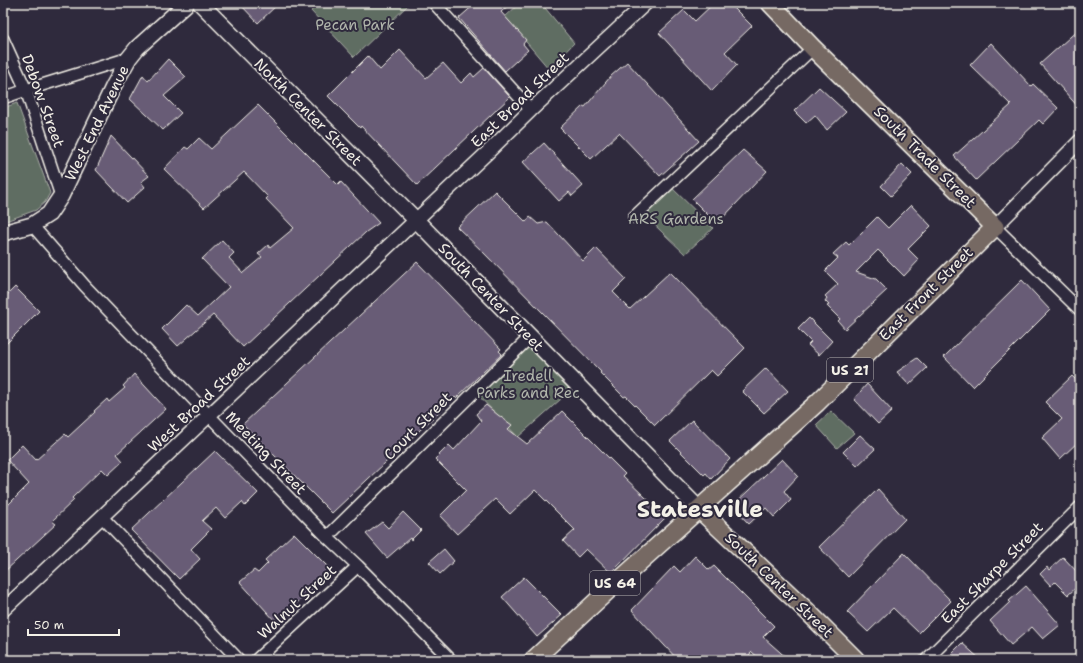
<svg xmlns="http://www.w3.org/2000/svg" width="1083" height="663" viewBox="0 0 1083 663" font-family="'Shantell Sans',sans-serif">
<rect width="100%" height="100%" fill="#2f2a3d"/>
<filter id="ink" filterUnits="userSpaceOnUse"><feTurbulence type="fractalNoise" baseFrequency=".025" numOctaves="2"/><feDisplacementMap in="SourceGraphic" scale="8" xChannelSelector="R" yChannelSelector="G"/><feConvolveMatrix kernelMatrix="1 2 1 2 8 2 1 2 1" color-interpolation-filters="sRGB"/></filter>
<g filter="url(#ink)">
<path fill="#5f6d62" stroke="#aaafa5" d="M 320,3 L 410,3 L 354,57 L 311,11 Z
M 520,3 L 541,3 L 574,43 L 549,69 L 505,17 Z
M 17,103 L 50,193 L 45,202 L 36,210 L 3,222 L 3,108 Z
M 668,184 L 713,228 L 685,254 L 640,211 Z
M 530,337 L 578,384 L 518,437 L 474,391 Z
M 831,411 L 854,433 L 837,448 L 816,425 Z"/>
<path fill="#685b76" stroke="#f4f1e8" d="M 239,3 L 279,3 L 258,23 Z
M 476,3 L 511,3 L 501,12 L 526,40 L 523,44 L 528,50 L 505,71 L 459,18 Z
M 714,3 L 729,3 L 752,26 L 725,52 L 737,65 L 712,91 L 659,33 L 684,10 L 695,21 Z
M 1080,28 L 1080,109 L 1040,64 Z
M 991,43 L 1031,86 L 1033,84 L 1058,108 L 1043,124 L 1039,120 L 976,180 L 954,156 L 1011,105 L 970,65 Z
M 400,50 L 426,78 L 443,63 L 461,83 L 471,73 L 474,77 L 484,68 L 510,97 L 417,185 L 361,126 L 360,128 L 328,96 L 368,56 L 380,70 Z
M 168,59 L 186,77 L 164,96 L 181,113 L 163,130 L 130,99 L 143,75 L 148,81 Z
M 627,62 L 699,141 L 660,176 L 619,133 L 591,159 L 560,128 L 583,106 L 585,107 L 611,76 Z
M 819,87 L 846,112 L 827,130 L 815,115 L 806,123 L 794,111 Z
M 258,105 L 338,185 L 341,182 L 379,223 L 366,232 L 243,347 L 213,315 L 178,346 L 162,329 L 186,305 L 198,316 L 229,287 L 202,259 L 222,240 L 234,253 L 229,258 L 243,273 L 262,257 L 258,254 L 268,245 L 270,248 L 294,228 L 266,199 L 268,197 L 244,172 L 204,208 L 164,169 L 185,147 L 188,149 L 199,138 L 211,149 Z
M 111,136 L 149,176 L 141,182 L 145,187 L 127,203 L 96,170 Z
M 544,143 L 583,186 L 572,196 L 569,192 L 559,201 L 523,162 Z
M 743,150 L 767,171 L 717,224 L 692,199 Z
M 902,164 L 912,174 L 891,196 L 881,186 Z
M 495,191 L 526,222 L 530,217 L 538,224 L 547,222 L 583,261 L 596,248 L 626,279 L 613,292 L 630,309 L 670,272 L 745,348 L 717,376 L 711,370 L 655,425 L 626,396 L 624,397 L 600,373 L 601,372 L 483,252 L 457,227 Z
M 911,205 L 931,226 L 908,249 L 919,260 L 904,276 L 878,250 L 856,272 L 876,279 L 887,290 L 845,329 L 838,321 L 840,319 L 827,306 L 829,305 L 825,301 L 827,298 L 825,296 L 838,284 L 825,271 L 838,258 L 833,254 L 846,242 L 849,245 L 877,217 L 888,228 Z
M 417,262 L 501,349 L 499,351 L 502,354 L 456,398 L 455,397 L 332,513 L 243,424 Z
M 1022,280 L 1050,310 L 973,387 L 944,357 Z
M 15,287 L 39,311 L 3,347 L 3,299 Z
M 809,318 L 832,341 L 819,355 L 808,345 L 811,342 L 798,329 Z
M 917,358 L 927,368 L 909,385 L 897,372 Z
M 766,368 L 788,391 L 764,413 L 742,391 Z
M 134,374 L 166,409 L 117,454 L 123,461 L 108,475 L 102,469 L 72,498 L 74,500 L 52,521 L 56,524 L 3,573 L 3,510 L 29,484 L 7,460 L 22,445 L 36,460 L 65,434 L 68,437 L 95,412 L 94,411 L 107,399 L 109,402 L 125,388 L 123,386 Z
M 1072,376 L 1076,380 L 1080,376 L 1080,440 L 1060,459 L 1042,438 L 1062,419 L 1045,402 Z
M 867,384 L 892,411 L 878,424 L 854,399 Z
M 486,405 L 498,415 L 512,425 L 508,429 L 527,444 L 562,411 L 625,474 L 623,476 L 666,517 L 611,573 L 586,549 L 578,557 L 563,541 L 575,530 L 535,490 L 510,514 L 495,499 L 457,534 L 440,516 L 466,490 L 435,459 L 449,445 L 454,450 L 481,421 L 476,414 Z
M 692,420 L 730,459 L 711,479 L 706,473 L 704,475 L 670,441 Z
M 860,435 L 875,449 L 857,466 L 843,452 Z
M 215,451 L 258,493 L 245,506 L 242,502 L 225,518 L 216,508 L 202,521 L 211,529 L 191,549 L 200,559 L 179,579 L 131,530 Z
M 782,459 L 798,476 L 784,491 L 791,500 L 774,517 L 766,508 L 749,524 L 732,506 Z
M 878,489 L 905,519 L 848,577 L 819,547 Z
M 403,512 L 421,530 L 411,540 L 410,538 L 387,558 L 366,534 L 382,522 L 388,528 Z
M 294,533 L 332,571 L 276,622 L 240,582 L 254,570 L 258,573 L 268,563 L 265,560 Z
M 444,549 L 454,561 L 440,574 L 429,562 Z
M 904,553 L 951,601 L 919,633 L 893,608 L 868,632 L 847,612 Z
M 695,556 L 709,570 L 714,566 L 774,626 L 763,637 L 789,660 L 761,660 L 752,652 L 744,660 L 678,660 L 651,631 L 632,610 L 674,566 L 680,572 Z
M 1063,557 L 1080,575 L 1080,584 L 1068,595 L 1055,582 L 1051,586 L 1040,574 L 1047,567 L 1049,570 Z
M 524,577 L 562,615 L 537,637 L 502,597 Z
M 1026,586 L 1060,625 L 1043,639 L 1032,627 L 1011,645 L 990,621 L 1010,602 L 1009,601 Z
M 962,643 L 981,660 L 945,660 Z"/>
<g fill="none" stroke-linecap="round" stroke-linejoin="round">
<defs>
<path id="minor" d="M 434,3 L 531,110
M 3,39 L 26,90 L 61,196
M 3,98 L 26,90 L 129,58
M 634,217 L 813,48
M 32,225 L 85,286 L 195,401 L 327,537 L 358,566 L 451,660
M 995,227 L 1080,310
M 102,517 L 239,660
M 327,537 L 530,337
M 256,660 L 358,566
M 926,660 L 1080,507"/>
<path id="tertiary" d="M 995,227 L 1080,141
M 3,610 L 488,152 L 531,110 L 646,3"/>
<path id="secondary" d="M 200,3 L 416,220 L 699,509
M 3,233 L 32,225 L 49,214 L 61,196 L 114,85 L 129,58 L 137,48 L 187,3"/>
<path id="primary" d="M 699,509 L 807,611 L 856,660
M 533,660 L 614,585 L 817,403 L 995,227 L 813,48 L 770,3"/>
</defs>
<use href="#minor" stroke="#f4f1e8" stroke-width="14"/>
<use href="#tertiary" stroke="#f4f1e8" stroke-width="16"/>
<use href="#secondary" stroke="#f4f1e8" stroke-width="18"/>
<use href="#primary" stroke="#f4f1e8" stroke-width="20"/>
<use href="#minor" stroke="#2f2a3d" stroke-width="11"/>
<use href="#tertiary" stroke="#2f2a3d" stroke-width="13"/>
<use href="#secondary" stroke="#2f2a3d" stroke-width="15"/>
<use href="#primary" stroke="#766964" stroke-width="17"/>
</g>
</g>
<g text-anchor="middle" stroke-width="4" stroke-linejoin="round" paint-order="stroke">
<g fill="#2f2a3d" stroke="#b9b5b5" stroke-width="1">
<rect x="827" y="358" width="46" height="24" rx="3"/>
<rect x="590" y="571" width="50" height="24" rx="3"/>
</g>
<g font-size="14" font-weight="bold" fill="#f4f1e8">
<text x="850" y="375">US 21</text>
<text x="615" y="588">US 64</text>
</g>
<g font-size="15" fill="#b1b6ac" stroke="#2f2a3d">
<text x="355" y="30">Pecan Park</text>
<text x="676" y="224">ARS Gardens</text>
<text x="528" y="381">Iredell<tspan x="528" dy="17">Parks and Rec</tspan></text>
</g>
<g font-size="15" fill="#f4f1e8" stroke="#2f2a3d">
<text transform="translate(520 100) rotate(-44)" y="5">East Broad Street</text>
<text transform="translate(43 101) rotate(70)" y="5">Debow Street</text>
<text transform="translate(308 112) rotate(45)" y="5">North Center Street</text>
<text transform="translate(97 123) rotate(-64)" y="5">West End Avenue</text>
<text transform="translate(925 157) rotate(45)" y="5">South Trade Street</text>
<text transform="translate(926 294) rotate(-45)" y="5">East Front Street</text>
<text transform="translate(491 297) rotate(46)" y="5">South Center Street</text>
<text transform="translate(199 404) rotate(-43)" y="5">West Broad Street</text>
<text transform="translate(418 426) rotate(-45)" y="5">Court Street</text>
<text transform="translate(266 453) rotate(46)" y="5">Meeting Street</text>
<text transform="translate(992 573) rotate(-45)" y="5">East Sharpe Street</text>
<text transform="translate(779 585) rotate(44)" y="5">South Center Street</text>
<text transform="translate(297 602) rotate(-43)" y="5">Walnut Street</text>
</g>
<g font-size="23" font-weight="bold" fill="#f4f1e8" stroke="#2f2a3d">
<text x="700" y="517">Statesville</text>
</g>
</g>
<rect width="1083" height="663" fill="none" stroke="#2f2a3d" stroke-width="16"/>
<rect x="8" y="8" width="1067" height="647" fill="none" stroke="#f4f1e8" stroke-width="1.5" filter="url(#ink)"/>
<path d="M28 629v6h91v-6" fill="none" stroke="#f4f1e8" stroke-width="2"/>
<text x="34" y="629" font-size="12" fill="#f4f1e8" stroke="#2f2a3d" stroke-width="3" paint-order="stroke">50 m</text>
</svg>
